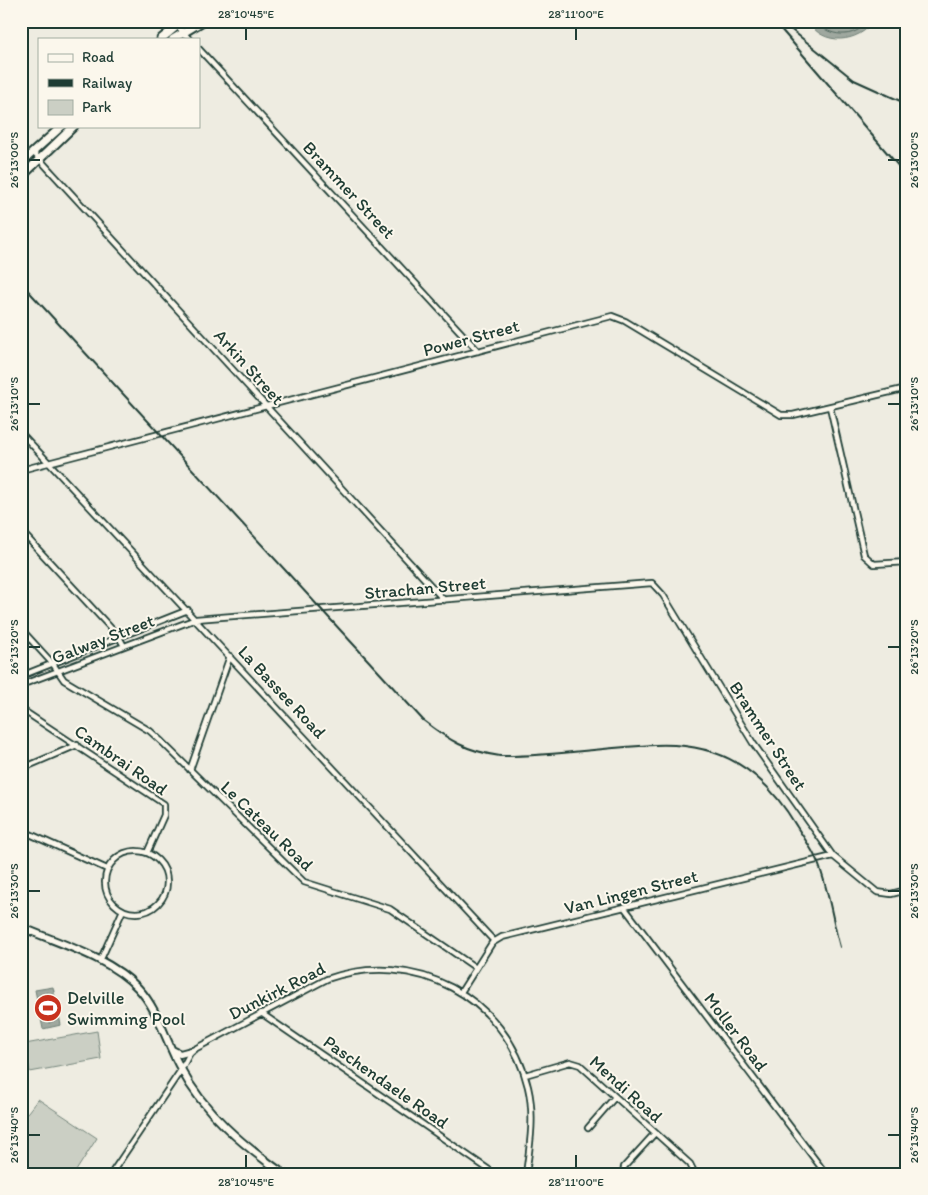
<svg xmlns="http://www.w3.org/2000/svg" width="928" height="1195" viewBox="0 0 928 1195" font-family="Itim,sans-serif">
<rect width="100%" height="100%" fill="#eeece1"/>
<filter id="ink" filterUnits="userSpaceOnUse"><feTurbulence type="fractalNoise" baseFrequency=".02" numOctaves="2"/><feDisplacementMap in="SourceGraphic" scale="10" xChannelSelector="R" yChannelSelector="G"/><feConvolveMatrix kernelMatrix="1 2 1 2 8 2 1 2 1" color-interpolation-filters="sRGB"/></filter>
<g filter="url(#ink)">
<path fill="#cbcfc4" stroke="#75867c" d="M 97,1031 L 101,1059 L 30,1072 L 25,1044 Z
M 38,1099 L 97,1138 L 74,1174 L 21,1174 L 21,1121 Z"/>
<path fill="#9fa89f" stroke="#6c7d74" d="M 808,21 L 874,21 C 858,43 823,47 808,21 Z
M 53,987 L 61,1025 L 43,1029 L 35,990 Z"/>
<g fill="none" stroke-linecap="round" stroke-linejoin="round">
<path stroke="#52685f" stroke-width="1" d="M 814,21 C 829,37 854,40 868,21
M 48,993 L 55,1019 L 49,1023 L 47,1021 L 42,996 Z"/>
<defs>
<path id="minor" d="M 177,25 L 189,39
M 199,49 L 478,351
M 33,152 L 444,600
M 830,407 L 864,555 L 874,564 L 907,562
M 21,433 L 494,941
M 21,470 L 612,316 L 625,321 L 781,415 L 793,415 L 907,388
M 21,531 L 119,637 L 124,646
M 21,629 L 53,664 L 64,680 L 150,731 L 162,742 L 304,882 L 390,909 L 476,968
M 21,676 L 188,610
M 21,685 L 196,619 L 652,583 L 663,595 L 753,743 L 833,856 L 877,892 L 891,894 L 907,890
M 21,709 L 164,804 L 164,815 L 147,853
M 21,769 L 77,745
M 190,770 L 230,656
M 21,830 L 107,869
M105 882a31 31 0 1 1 62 0a31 31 0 1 1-62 0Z
M 624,907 L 826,1174
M 100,961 L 123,910
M 461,992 L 492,943 L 502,937 L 833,856
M 261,1013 L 495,1174
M 525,1075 L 570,1062 L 580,1065 L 690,1164 L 695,1174
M 588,1128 L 615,1097
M 111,1174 L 181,1070 L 191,1051 L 327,979 C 414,948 506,997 528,1087 C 535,1116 530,1145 526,1174
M 623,1174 L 624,1167 L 655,1133"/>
<path id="secondary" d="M 21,927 C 60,944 109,957 138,988 C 159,1010 166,1043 181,1069 C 204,1113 244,1146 284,1174
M 172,1050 L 180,1054 L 191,1051"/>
<path id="primary" d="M 161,39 L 183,21
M 173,39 L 203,21
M 21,163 L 62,126
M 21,177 L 74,126"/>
</defs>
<use href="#minor" stroke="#1f3d34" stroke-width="8"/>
<use href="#secondary" stroke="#1f3d34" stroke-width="10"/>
<use href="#primary" stroke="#1f3d34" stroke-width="11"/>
<use href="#minor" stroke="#fbf7ec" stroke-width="4.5"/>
<use href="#secondary" stroke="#fbf7ec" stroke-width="6"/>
<use href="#primary" stroke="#fbf7ec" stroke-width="7"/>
<path stroke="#1f3d34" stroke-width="2" d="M 774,21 L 907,176
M 783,23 L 854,80 L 907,104
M 21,283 L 423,720 C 450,741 466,751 500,756 C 552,757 604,747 655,745 C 721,742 764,771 797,827 C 804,838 813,850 818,863 C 829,890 832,919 840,947"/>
</g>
</g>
<path fill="none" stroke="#1f3d34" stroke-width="2" d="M 246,28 L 246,40M 576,28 L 576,40M 28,160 L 40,160M 888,160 L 900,160M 28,404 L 40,404M 888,404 L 900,404M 28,647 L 40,647M 888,647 L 900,647M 28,891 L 40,891M 888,891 L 900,891M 28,1135 L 40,1135M 888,1135 L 900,1135M 246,1155 L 246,1168M 576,1155 L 576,1168"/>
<defs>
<symbol id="stadium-disc" viewBox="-11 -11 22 22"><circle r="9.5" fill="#c8321e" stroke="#fbf7ec"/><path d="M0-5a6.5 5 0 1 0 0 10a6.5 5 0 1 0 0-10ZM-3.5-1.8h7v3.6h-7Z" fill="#fff"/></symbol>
</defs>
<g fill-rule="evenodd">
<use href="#stadium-disc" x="32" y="992" width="32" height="32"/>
</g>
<g text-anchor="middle" stroke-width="4" stroke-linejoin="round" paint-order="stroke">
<g font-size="18" fill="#1f3d34" stroke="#fbf7ec">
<text transform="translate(349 190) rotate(47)" y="6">Brammer Street</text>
<text transform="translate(471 338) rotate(-15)" y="6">Power Street</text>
<text transform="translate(249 367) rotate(48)" y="6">Arkin Street</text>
<text transform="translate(425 588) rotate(-5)" y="6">Strachan Street</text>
<text transform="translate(103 639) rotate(-21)" y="6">Galway Street</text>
<text transform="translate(282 692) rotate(47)" y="6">La Bassee Road</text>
<text transform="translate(768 736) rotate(57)" y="6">Brammer Street</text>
<text transform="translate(121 760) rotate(35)" y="6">Cambrai Road</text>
<text transform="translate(267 826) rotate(44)" y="6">Le Cateau Road</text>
<text transform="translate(631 892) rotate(-14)" y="6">Van Lingen Street</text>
<text transform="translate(277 991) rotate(-27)" y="6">Dunkirk Road</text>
<text transform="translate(736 1032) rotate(53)" y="6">Moller Road</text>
<text transform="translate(386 1082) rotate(35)" y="6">Paschendaele Road</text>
<text transform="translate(626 1089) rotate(42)" y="6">Mendi Road</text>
</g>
<g font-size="18" fill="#1f3d34" stroke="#fbf7ec" text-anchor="start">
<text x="67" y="1004">Delville<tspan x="67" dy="21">Swimming Pool</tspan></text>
</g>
</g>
<rect width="928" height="1195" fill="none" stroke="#fbf7ec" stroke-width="55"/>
<rect x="38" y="38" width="162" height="90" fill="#fbf7ec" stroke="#a3ada2"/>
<rect x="48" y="54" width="25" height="8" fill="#fbf7ec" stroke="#a3ada2"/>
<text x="82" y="62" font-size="15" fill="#1f3d34">Road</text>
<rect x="48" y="79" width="25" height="8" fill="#1f3d34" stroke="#a3ada2"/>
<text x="82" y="88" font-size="15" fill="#1f3d34">Railway</text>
<rect x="48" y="100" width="25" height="15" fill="#cbcfc4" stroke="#a3ada2"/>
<text x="82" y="112" font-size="15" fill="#1f3d34">Park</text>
<rect x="28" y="28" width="872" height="1140" fill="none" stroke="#1f3d34" stroke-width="2"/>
<g font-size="12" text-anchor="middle" fill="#1f3d34">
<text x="246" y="18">28°10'45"E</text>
<text x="576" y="18">28°11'00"E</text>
<text transform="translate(14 160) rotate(-90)" y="4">26°13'00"S</text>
<text transform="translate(914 160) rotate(-90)" y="4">26°13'00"S</text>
<text transform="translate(14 404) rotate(-90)" y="4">26°13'10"S</text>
<text transform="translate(914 404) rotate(-90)" y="4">26°13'10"S</text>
<text transform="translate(14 647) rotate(-90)" y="4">26°13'20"S</text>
<text transform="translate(914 647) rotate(-90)" y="4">26°13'20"S</text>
<text transform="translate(14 891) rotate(-90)" y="4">26°13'30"S</text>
<text transform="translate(914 891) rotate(-90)" y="4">26°13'30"S</text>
<text transform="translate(14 1135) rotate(-90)" y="4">26°13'40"S</text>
<text transform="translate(914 1135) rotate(-90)" y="4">26°13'40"S</text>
<text x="246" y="1186">28°10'45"E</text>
<text x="576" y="1186">28°11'00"E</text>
</g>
</svg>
